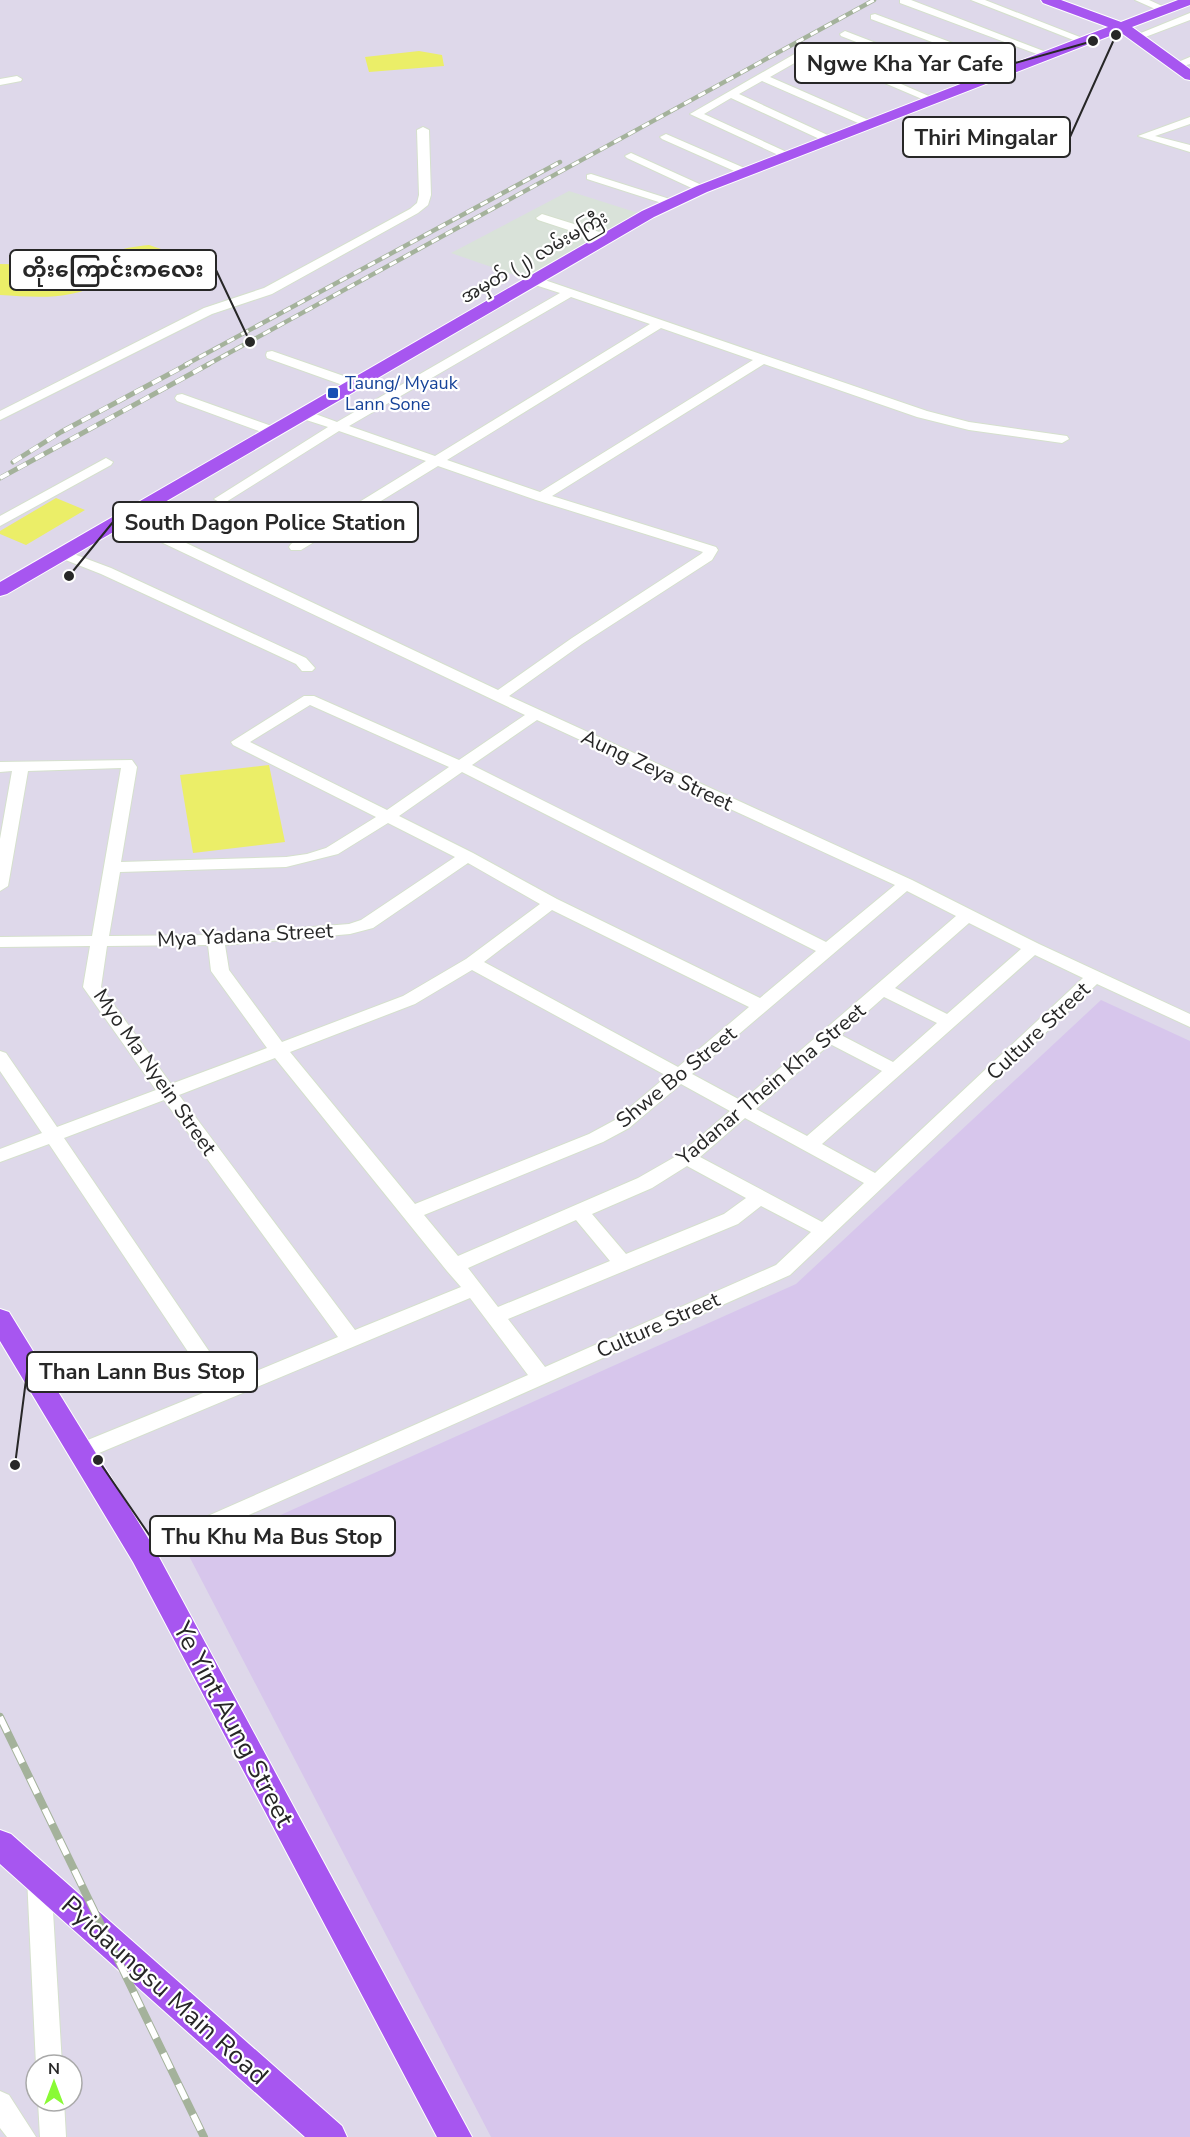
<svg xmlns="http://www.w3.org/2000/svg" width="1190" height="2137" viewBox="0 0 1190 2137" font-family="'Nunito Sans','Noto Sans Myanmar',sans-serif">
<rect width="100%" height="100%" fill="#ded8ea"/>
<path fill="#d9e2d9" d="M 569,191 L 638,213 L 526,279 L 451,253 Z"/>
<path fill="#d7c6ec" d="M 1101,1000 L 1190,1041 L 1190,2137 L 491,2137 L 189,1556 L 796,1284 Z"/>
<path fill="#ebee68" d="M 419,51 L 442,55 L 444,66 L 369,72 L 365,57 Z
M 149,245 L 164,250 L 163,257 C 145,265 126,275 108,263 L 107,260 C 116,247 134,247 149,245 Z
M 0,264 L 92,266 L 103,270 L 102,282 C 72,301 34,297 0,295 Z
M 56,498 L 85,510 L 26,545 L 0,534 L 0,531 Z
M 269,765 L 285,842 L 193,853 L 180,775 Z"/>
<g fill="none" stroke-linecap="round" stroke-linejoin="round">
<defs>
<path id="minor" d="M 900,0 L 911,0 L 1054,55 L 1049,58 L 1045,57 L 900,3 Z
M 971,0 L 985,0 L 1090,41 L 1081,43 Z
M 1135,0 L 1149,0 L 1171,10 L 1162,12 Z
M 1190,13 L 1190,20 L 1140,39 L 1131,37 Z
M 875,14 L 1017,67 L 1018,69 L 1017,71 L 1009,71 L 871,19 L 871,15 Z
M 845,31 L 977,82 L 978,84 L 977,86 L 969,86 L 841,36 L 840,34 Z
M 820,49 L 938,100 L 937,102 L 929,102 L 819,55 L 805,57 L 770,77 L 873,122 L 873,126 L 865,126 L 762,81 L 739,94 L 834,138 L 834,142 L 826,142 L 731,98 L 704,114 L 791,154 L 791,158 L 787,159 L 690,114 L 798,52 Z
M 1190,57 L 1190,64 L 1176,68 L 1171,65 Z
M 17,76 L 22,79 L 21,81 L 0,85 L 0,79 Z
M 1190,117 L 1190,124 L 1155,136 L 1190,145 L 1190,152 L 1138,136 Z
M 423,127 L 429,130 L 431,195 L 428,205 L 418,213 L 272,294 L 212,314 L 0,420 L 0,411 L 204,308 L 264,288 L 410,209 L 417,203 L 419,195 L 417,130 Z
M 666,134 L 749,170 L 751,172 L 749,174 L 741,174 L 662,139 L 660,137 Z
M 631,153 L 706,187 L 708,189 L 706,191 L 698,191 L 627,158 L 625,156 Z
M 591,174 L 676,201 L 678,203 L 672,206 L 668,205 L 587,179 L 587,175 Z
M 542,214 L 609,235 L 611,238 L 605,242 L 538,220 L 536,218 Z
M 533,276 L 927,411 L 969,422 L 1067,436 L 1069,439 L 1062,443 L 969,430 L 917,417 L 764,364 L 552,496 L 716,547 L 718,550 L 712,560 L 582,644 L 509,696 L 912,880 L 1039,944 L 1190,1014 L 1190,1027 L 1097,984 L 790,1275 L 143,1562 L 135,1560 L 132,1554 L 135,1548 L 528,1375 L 470,1298 L 87,1458 L 80,1460 L 73,1458 L 70,1452 L 73,1446 L 213,1389 L 49,1144 L 0,1162 L 0,1149 L 42,1133 L 0,1071 L 0,1051 L 6,1053 L 57,1127 L 156,1090 L 83,987 L 90,946 L 0,947 L 0,937 L 92,936 L 121,768 L 28,771 L 8,886 L 0,891 L 0,839 L 12,771 L 0,772 L 0,762 L 132,760 L 137,767 L 121,862 L 286,857 L 307,854 L 326,848 L 376,817 L 233,745 L 231,742 L 304,696 L 314,696 L 459,760 L 525,715 L 119,522 L 117,519 L 119,516 L 129,516 L 498,690 L 572,638 L 701,554 L 703,552 L 536,500 L 438,466 L 301,550 L 291,550 L 289,547 L 291,544 L 426,461 L 339,431 L 226,502 L 221,503 L 214,499 L 328,427 L 300,418 L 298,415 L 300,412 L 310,412 L 337,422 L 560,293 L 529,283 L 529,277 ZM 571,297 L 650,324 L 435,456 L 349,426 ZM 661,328 L 753,360 L 540,492 L 447,460 ZM 310,705 L 449,767 L 387,810 L 250,742 ZM 537,720 L 895,885 L 826,942 L 472,765 ZM 462,772 L 816,951 L 760,998 L 557,899 L 473,853 L 399,816 ZM 388,823 L 455,857 L 361,920 L 349,924 L 216,935 L 109,936 L 120,872 L 286,867 L 338,854 ZM 468,863 L 540,904 L 466,959 L 403,996 L 282,1042 L 229,970 L 225,945 L 350,934 L 373,928 ZM 907,891 L 956,916 L 742,1101 L 692,1074 ZM 552,910 L 749,1007 L 678,1067 L 484,962 ZM 969,923 L 1021,949 L 947,1014 L 895,988 ZM 208,945 L 211,971 L 267,1048 L 171,1084 L 101,987 L 107,946 ZM 1035,955 L 1083,978 L 875,1173 L 822,1144 ZM 472,970 L 667,1076 L 615,1120 L 589,1134 L 415,1204 L 290,1052 L 415,1004 ZM 884,997 L 937,1023 L 893,1062 L 841,1035 ZM 830,1044 L 882,1071 L 807,1136 L 756,1109 ZM 275,1058 L 447,1271 L 461,1287 L 355,1330 L 179,1095 ZM 681,1084 L 730,1111 L 680,1154 L 638,1178 L 458,1256 L 424,1215 L 603,1142 L 629,1128 ZM 164,1100 L 338,1337 L 230,1382 L 64,1138 ZM 745,1118 L 864,1183 L 822,1222 L 700,1157 ZM 687,1166 L 746,1198 L 724,1214 L 626,1254 L 592,1214 L 652,1188 ZM 761,1206 L 811,1232 L 776,1265 L 545,1367 L 508,1319 L 738,1224 ZM 576,1220 L 610,1261 L 498,1307 L 468,1268 Z
M 272,351 L 361,382 L 362,385 L 356,389 L 351,388 L 267,358 L 266,355 L 267,352 Z
M 182,394 L 280,429 L 282,432 L 280,435 L 270,435 L 177,401 L 175,398 L 177,395 Z
M 106,458 L 113,462 L 111,465 L 0,526 L 0,516 Z
M 63,550 L 111,568 L 306,658 L 315,668 L 312,671 L 302,671 L 296,664 L 101,574 L 58,557 L 56,554 L 58,551 Z
M 39,1867 L 47,1870 L 51,1877 L 62,2065 L 36,2065 L 27,1877 L 31,1870 Z
M 0,2091 L 9,2095 L 36,2137 L 7,2137 L 0,2128 Z
M 38,2101 L 64,2101 L 66,2137 L 40,2137 Z"/>
<path id="major" d="M 1041,0 L 1061,0 L 1121,22 L 1178,0 L 1190,0 L 1190,5 L 1132,27 L 1190,69 L 1190,80 L 1185,79 L 1120,32 L 707,192 L 654,217 L 7,594 L 0,596 L 0,582 L 642,211 L 697,186 L 1108,27 L 1043,3 Z
M 0,1309 L 9,1312 L 153,1546 L 472,2137 L 437,2137 L 133,1562 L 0,1341 Z
M 0,1830 L 11,1834 L 342,2126 L 347,2137 L 305,2137 L 0,1864 Z"/>
</defs>
<use href="#minor" stroke="#d5e0cd" stroke-width="2"/>
<use href="#major" stroke="#fff" stroke-width="2"/>
<use href="#minor" fill="#fff" fill-rule="evenodd"/>
<use href="#major" fill="#a756f0" fill-rule="evenodd"/>
<defs>
<path id="rail-far2" d="M 185,365 L 560,162
M 207,365 L 874,0"/>
<path id="rail-far1" d="M 13,462 L 61,432 L 188,364
M 0,478 L 209,364"/>
<path id="rail" d="M 0,1717 L 204,2137"/>
</defs>
<use href="#rail-far2" stroke="#a4b29b" stroke-width="4.5"/>
<use href="#rail-far1" stroke="#a4b29b" stroke-width="5"/>
<use href="#rail" stroke="#a4b29b" stroke-width="8"/>
<use href="#rail-far2" stroke="#fff" stroke-width="3" stroke-dasharray="8" stroke-linecap="butt"/>
<use href="#rail-far1" stroke="#fff" stroke-width="4" stroke-dasharray="10" stroke-linecap="butt"/>
<use href="#rail" stroke="#fff" stroke-width="6" stroke-dasharray="17" stroke-linecap="butt"/>
</g>
<rect fill="#1a4fb4" stroke="#fff" stroke-width="2" x="327" y="387" width="12" height="12" rx="3"/>
<g text-anchor="middle" stroke-width="4.5" stroke-linejoin="round" paint-order="stroke">
<g font-size="18" fill="#272727" stroke="#fff">
<text transform="translate(534 257) rotate(-30)" y="6">အမှတ် (၂) လမ်းမကြီး</text>
</g>
<g font-size="18" fill="#164399" stroke="#fff" text-anchor="start">
<text x="345" y="389">Taung/ Myauk<tspan x="345" dy="21">Lann Sone</tspan></text>
</g>
<g font-size="21" fill="#272727" stroke="#fff">
<text transform="translate(657 770) rotate(25)" y="7">Aung Zeya Street</text>
<text transform="translate(245 935) rotate(-3)" y="7">Mya Yadana Street</text>
<text transform="translate(1038 1031) rotate(-43)" y="7">Culture Street</text>
<text transform="translate(155 1072) rotate(55)" y="7">Myo Ma Nyein Street</text>
<text transform="translate(676 1077) rotate(-39)" y="7">Shwe Bo Street</text>
<text transform="translate(771 1084) rotate(-40)" y="7">Yadanar Thein Kha Street</text>
<text transform="translate(658 1325) rotate(-24)" y="7">Culture Street</text>
</g>
<g font-size="26" fill="#272727" stroke="#fff">
<text transform="translate(234 1724) rotate(62)" y="9">Ye Yint Aung Street</text>
<text transform="translate(165 1990) rotate(42)" y="9">Pyidaungsu Main Road</text>
</g>
</g>
<path fill="none" stroke="#272727" stroke-width="2" d="M1093 41L1015 63M1116 35L1070 137M250 342L216 270M69 576L113 522M15 1465L27 1372M98 1460L150 1536"/>
<g fill="#272727" stroke="#fff" stroke-width="2">
<circle cx="1093" cy="41" r="6"/>
<circle cx="1116" cy="35" r="6"/>
<circle cx="250" cy="342" r="6"/>
<circle cx="69" cy="576" r="6"/>
<circle cx="15" cy="1465" r="6"/>
<circle cx="98" cy="1460" r="6"/>
</g>
<g fill="#fff" stroke="#272727" stroke-width="2">
<rect x="795" y="43" width="220" height="40" rx="6"/>
<rect x="903" y="117" width="167" height="40" rx="6"/>
<rect x="10" y="250" width="206" height="40" rx="6"/>
<rect x="113" y="502" width="305" height="40" rx="6"/>
<rect x="27" y="1352" width="230" height="40" rx="6"/>
<rect x="150" y="1516" width="245" height="40" rx="6"/>
</g>
<g font-size="22" text-anchor="middle" font-weight="bold" fill="#272727">
<text x="905" y="71">Ngwe Kha Yar Cafe</text>
<text x="986" y="145">Thiri Mingalar</text>
<text x="113" y="277">တိုးကြောင်းကလေး</text>
<text x="265" y="530">South Dagon Police Station</text>
<text x="142" y="1379">Than Lann Bus Stop</text>
<text x="272" y="1544">Thu Khu Ma Bus Stop</text>
</g>
<g transform="translate(54 2083)"><circle r="28" fill="#ffffff" stroke="#a9a9a9" stroke-width="1.5"/>
<path d="M0-4.5L10 22L0 15L-10 22Z" fill="#89fa35"/>
<text y="-9" font-size="16" font-weight="bold" text-anchor="middle" fill="#272727">N</text>
</g>
</svg>
